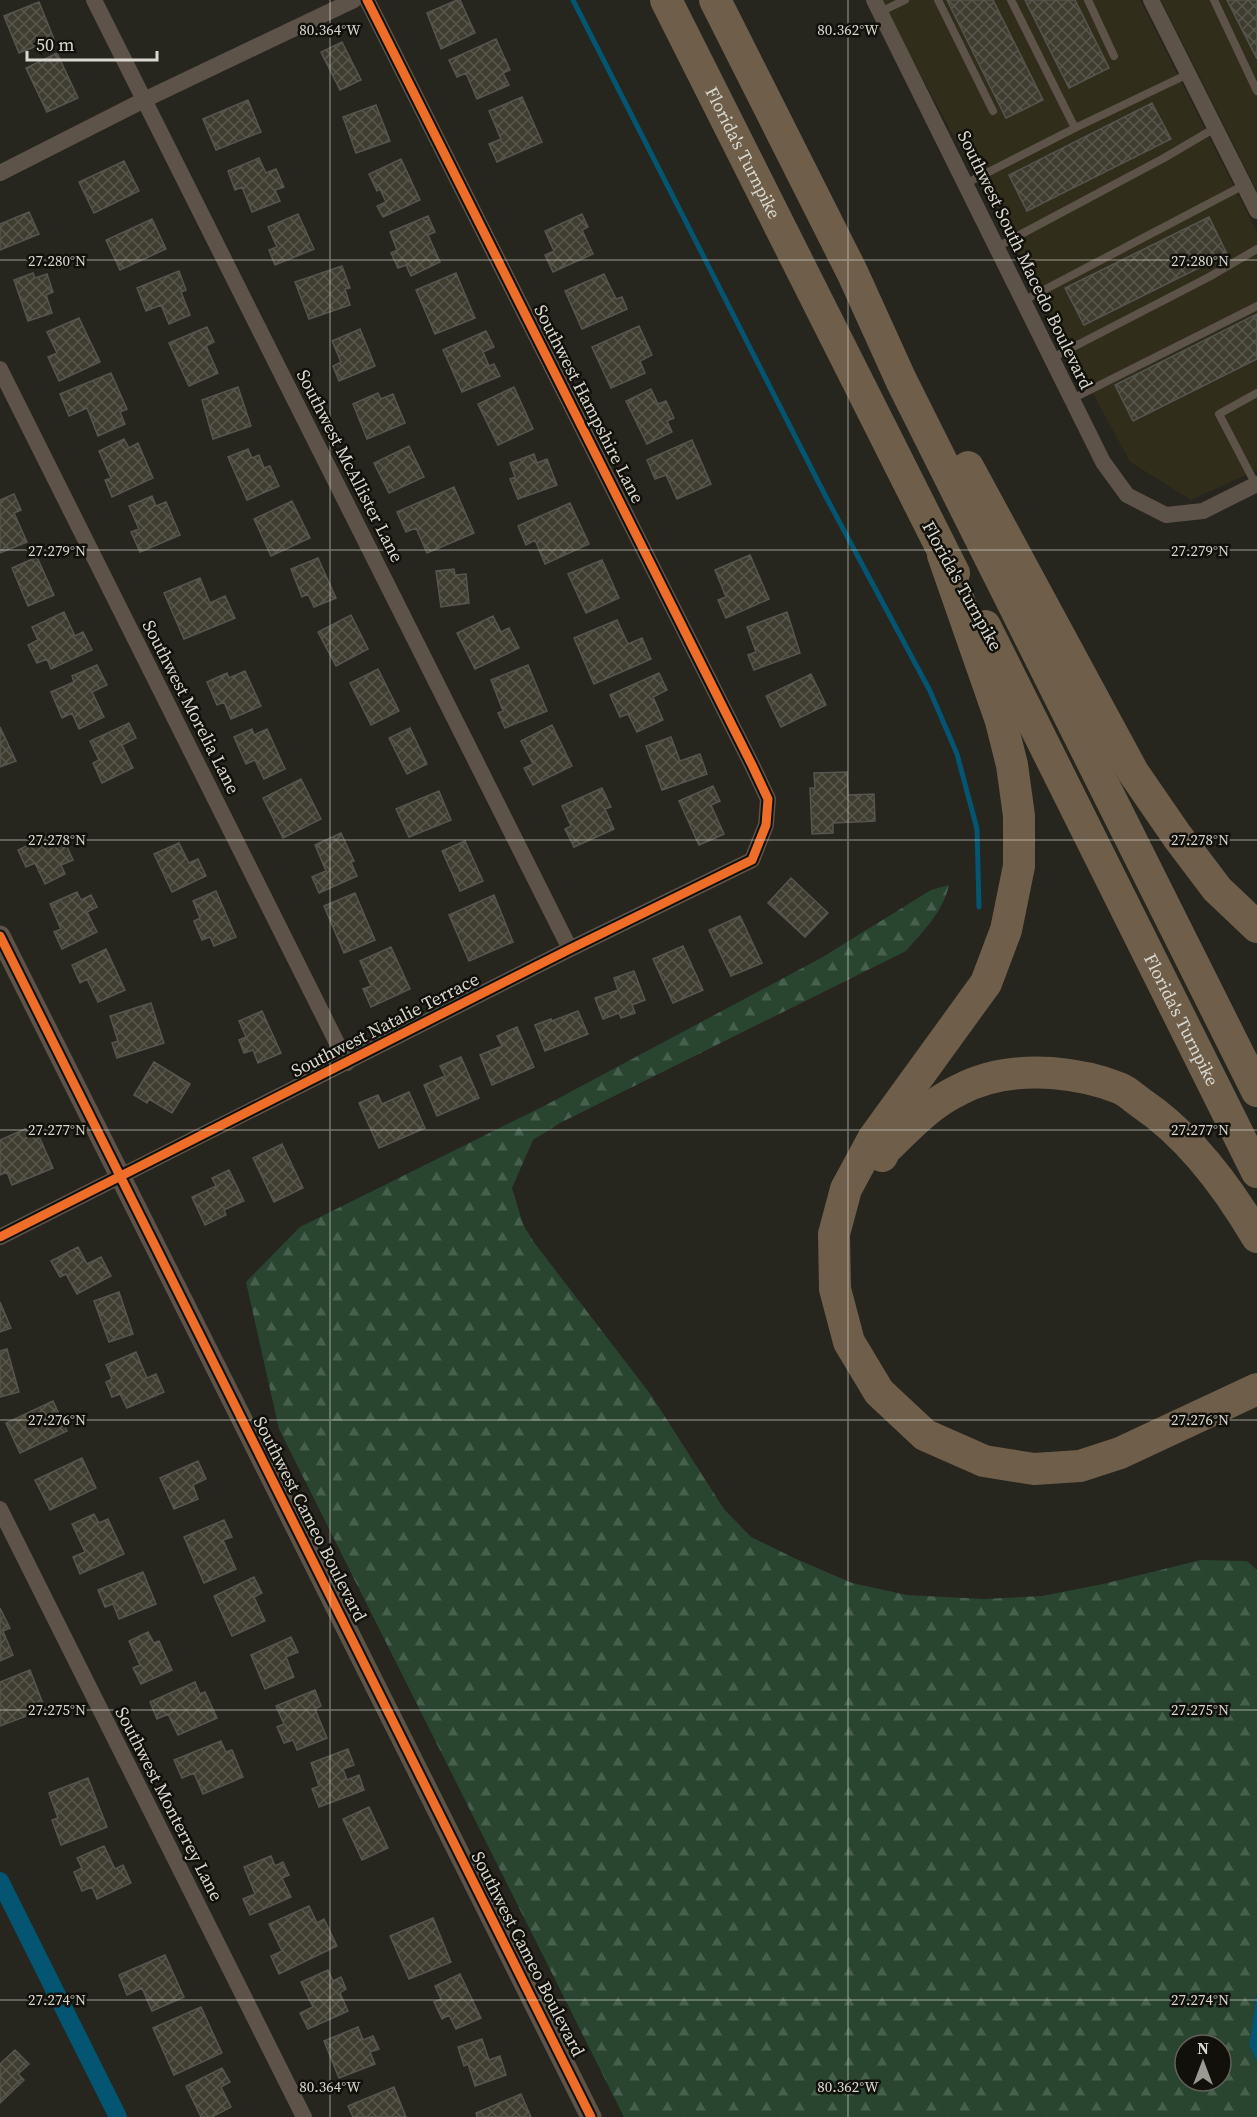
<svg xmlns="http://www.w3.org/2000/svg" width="1257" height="2117" viewBox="0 0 1257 2117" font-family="'Source Serif 4',serif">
<defs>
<pattern id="forest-firs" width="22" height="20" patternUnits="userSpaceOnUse" patternTransform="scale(1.5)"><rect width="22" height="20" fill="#294530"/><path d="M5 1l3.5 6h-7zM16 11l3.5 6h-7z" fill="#475f4d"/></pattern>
<pattern id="building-cross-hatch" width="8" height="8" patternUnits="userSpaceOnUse" patternTransform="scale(1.5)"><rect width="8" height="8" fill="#3f3d2f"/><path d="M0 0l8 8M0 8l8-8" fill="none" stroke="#5a584c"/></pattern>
</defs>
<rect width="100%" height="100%" fill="#26251e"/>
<path fill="#302d1b" d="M 880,0 L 1140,0 L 1257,232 L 1257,470 L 1191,500 L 1130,462 Z
M 1161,0 L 1257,0 L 1257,191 Z"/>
<path fill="url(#forest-firs)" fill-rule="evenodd" d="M 949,885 C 943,912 924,930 906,951 L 560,1123 L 533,1140 L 512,1188 L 523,1224 L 533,1241 L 651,1395 L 724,1509 L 751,1537 L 794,1558 L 852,1583 L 907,1595 L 984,1599 L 1042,1596 L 1103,1584 L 1201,1560 L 1247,1561 L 1257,1570 L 1257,1993 L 1249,2045 L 1257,2062 L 1257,2117 L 624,2117 L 279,1429 L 246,1282 L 300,1227 L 544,1106 L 821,958 L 931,890 ZM 1185,2045 L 1221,2045 L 1221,2081 L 1185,2081 Z"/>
<path fill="#035572" d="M 1257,1993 L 1257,2062 L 1249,2045 Z"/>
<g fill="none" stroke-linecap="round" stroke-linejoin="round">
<path stroke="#035572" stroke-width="5" d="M 573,0 L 826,497 L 930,691 L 957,754 L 977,829 L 979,907
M 0,1890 L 3,1888"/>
<path stroke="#035572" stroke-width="18" d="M 0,1881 L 118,2117"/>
</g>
<path fill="url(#building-cross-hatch)" stroke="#56554f" stroke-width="1.5" d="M 457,0 L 460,0 L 475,33 L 441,49 L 427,13 Z
M 947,0 L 993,0 L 1043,100 L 1006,118 Z
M 1025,0 L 1075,0 L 1109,68 L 1069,88 Z
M 1227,0 L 1257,0 L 1257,59 Z
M 39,2 L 54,39 L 19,53 L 4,16 Z
M 496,39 L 510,70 L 503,73 L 509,85 L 477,99 L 466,73 L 457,77 L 449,60 Z
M 342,42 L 361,80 L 340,90 L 321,52 Z
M 57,53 L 78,98 L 47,112 L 26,68 Z
M 522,97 L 542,142 L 497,162 L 489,144 L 501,139 L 489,111 Z
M 248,100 L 261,132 L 216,150 L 203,119 Z
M 1152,103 L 1171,139 L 1027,211 L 1009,175 Z
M 376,105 L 390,141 L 356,153 L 343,117 Z
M 259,158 L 266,173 L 276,169 L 284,187 L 275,190 L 280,201 L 252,212 L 242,187 L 235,190 L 228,171 Z
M 401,159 L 420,200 L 383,217 L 377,206 L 386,202 L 380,189 L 377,191 L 369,174 Z
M 124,161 L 139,191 L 94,213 L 79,182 Z
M 29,212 L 39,234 L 0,250 L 0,224 Z
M 298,214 L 314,249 L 275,265 L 269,250 L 277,247 L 268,227 Z
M 582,214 L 588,227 L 582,230 L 593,254 L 553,272 L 545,255 L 554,251 L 545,231 Z
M 428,216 L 435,232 L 428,235 L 440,262 L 411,276 L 406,265 L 398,268 L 391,253 L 397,250 L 390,232 Z
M 1209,217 L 1227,254 L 1084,325 L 1065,288 Z
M 152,219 L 166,249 L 120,270 L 106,240 Z
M 342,266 L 350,288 L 345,289 L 350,305 L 309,319 L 295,282 Z
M 179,271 L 186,290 L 181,292 L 190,315 L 169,324 L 161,305 L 146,311 L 137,288 Z
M 33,273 L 35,278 L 47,274 L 53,292 L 46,295 L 52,313 L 28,321 L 14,280 Z
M 456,273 L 475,318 L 435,334 L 416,290 Z
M 604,274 L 616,299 L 622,297 L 627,309 L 582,329 L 565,291 Z
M 1257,314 L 1257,359 L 1133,421 L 1115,385 Z
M 79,318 L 100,362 L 59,381 L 48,357 L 57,353 L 47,332 Z
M 639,326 L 652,355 L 640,361 L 645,373 L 611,388 L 592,347 Z
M 207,327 L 214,342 L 206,346 L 218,373 L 189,386 L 169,343 Z
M 360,329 L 375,366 L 339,381 L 333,366 L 341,362 L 332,341 Z
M 486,331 L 494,347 L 483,352 L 489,366 L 494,364 L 500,376 L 462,392 L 443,350 Z
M 111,373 L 127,409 L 120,412 L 125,424 L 98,436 L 87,408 L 69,416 L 60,394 Z
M 238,387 L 251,426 L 213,439 L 202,400 Z
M 514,387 L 533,429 L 498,445 L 478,404 Z
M 651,389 L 658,404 L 666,401 L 674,418 L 667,421 L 672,432 L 647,444 L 626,401 Z
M 378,393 L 381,399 L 393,394 L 405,423 L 367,439 L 353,404 Z
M 124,439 L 129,448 L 138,443 L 153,478 L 112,497 L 105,480 L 111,478 L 99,451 Z
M 692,440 L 711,484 L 677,499 L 666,475 L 655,479 L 647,460 Z
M 409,446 L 424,477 L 389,493 L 374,463 Z
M 248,449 L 252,458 L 259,455 L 264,468 L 270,466 L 279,486 L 247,500 L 228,457 Z
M 534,454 L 537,463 L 547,459 L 557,485 L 518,499 L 510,479 L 515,477 L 510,463 Z
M 454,487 L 474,533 L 427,553 L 416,528 L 406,532 L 397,512 Z
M 14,494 L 21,510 L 14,513 L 27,542 L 0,553 L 0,500 Z
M 152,496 L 156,506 L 166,502 L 180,535 L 140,552 L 131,532 L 139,529 L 129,506 Z
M 292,501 L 310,538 L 271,556 L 254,519 Z
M 570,503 L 589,544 L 545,564 L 535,540 L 526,545 L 518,526 Z
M 750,555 L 769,599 L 726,618 L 718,600 L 726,597 L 715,570 Z
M 37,557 L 54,595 L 28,606 L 12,568 Z
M 318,558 L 336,598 L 314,607 L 308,594 L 302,597 L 291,569 Z
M 602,560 L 619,598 L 586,613 L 568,574 Z
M 454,569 L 455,575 L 466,574 L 469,603 L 441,607 L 436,571 Z
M 200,578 L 210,603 L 225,596 L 235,618 L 184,639 L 164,593 Z
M 64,612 L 75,636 L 83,632 L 92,650 L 51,669 L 47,659 L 37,663 L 28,645 L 38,640 L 32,627 Z
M 787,612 L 800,653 L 754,670 L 748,655 L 756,652 L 747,627 Z
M 351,615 L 368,649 L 336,666 L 318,632 Z
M 493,616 L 501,632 L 509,628 L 519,648 L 475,669 L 457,633 Z
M 617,620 L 628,644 L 642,638 L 651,659 L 594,684 L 574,638 Z
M 97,665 L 107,685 L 92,692 L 104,717 L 79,729 L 72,713 L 62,718 L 51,692 L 74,682 L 72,676 Z
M 528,665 L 547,711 L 505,728 L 498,713 L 503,711 L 491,680 Z
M 378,669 L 399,711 L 371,725 L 350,683 Z
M 245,671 L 261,706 L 231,719 L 224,702 L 217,705 L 207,682 L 227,673 L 229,678 Z
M 659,673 L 667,690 L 653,697 L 663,720 L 637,732 L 628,714 L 620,717 L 610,695 Z
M 811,674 L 826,705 L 781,727 L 766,696 Z
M 129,723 L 136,738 L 122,745 L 133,768 L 102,783 L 93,763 L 99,760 L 90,741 Z
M 552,725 L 572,766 L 533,785 L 524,768 L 533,764 L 521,741 Z
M 0,727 L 16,761 L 0,767 Z
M 410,728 L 427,764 L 407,774 L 389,738 Z
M 252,729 L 254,735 L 267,729 L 285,769 L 264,779 L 255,760 L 246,764 L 234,737 Z
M 671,737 L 680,761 L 700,754 L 707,774 L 662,790 L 646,746 Z
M 847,772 L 848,795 L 874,794 L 875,821 L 833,823 L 833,833 L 812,834 L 810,788 L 815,788 L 814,773 Z
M 301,779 L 321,819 L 283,838 L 263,798 Z
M 713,786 L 720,801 L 711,805 L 724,834 L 699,845 L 679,801 Z
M 602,788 L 611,807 L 605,809 L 614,829 L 574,847 L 565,829 L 571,826 L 562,806 Z
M 439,791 L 451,820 L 409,837 L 396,809 Z
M 341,833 L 354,861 L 351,862 L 357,876 L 319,893 L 312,877 L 326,871 L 315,845 Z
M 47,836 L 51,844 L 63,838 L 73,860 L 61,865 L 65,874 L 45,884 L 35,863 L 26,867 L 18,850 Z
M 465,841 L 483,881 L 460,891 L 442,851 Z
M 179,843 L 189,863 L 198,859 L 206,876 L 172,892 L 154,854 Z
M 791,878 L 828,913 L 805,937 L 768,903 Z
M 216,891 L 236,937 L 214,946 L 210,937 L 202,940 L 194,921 L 200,918 L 193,901 Z
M 77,892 L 81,900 L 91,895 L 97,907 L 87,912 L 97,932 L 62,949 L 54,932 L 61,929 L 50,904 Z
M 355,893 L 375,940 L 344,953 L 324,906 Z
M 494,895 L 513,942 L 469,961 L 449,915 Z
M 740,916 L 762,963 L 731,976 L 709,930 Z
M 683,946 L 703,990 L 673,1003 L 653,959 Z
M 391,947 L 410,989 L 371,1007 L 363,989 L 371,986 L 360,961 Z
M 106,949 L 125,990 L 98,1002 L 87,979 L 80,983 L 72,965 Z
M 634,971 L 645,1000 L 632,1005 L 635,1013 L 621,1018 L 619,1013 L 603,1019 L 595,998 L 618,990 L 614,978 Z
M 151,1003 L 164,1043 L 117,1058 L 112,1043 L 118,1041 L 110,1016 Z
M 262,1011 L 281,1053 L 258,1063 L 253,1050 L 244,1053 L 239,1040 L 246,1037 L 239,1021 Z
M 578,1011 L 588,1034 L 545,1051 L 535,1025 L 551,1019 L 552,1021 Z
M 517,1027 L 534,1067 L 492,1085 L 480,1055 L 502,1046 L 497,1036 Z
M 461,1057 L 479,1098 L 437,1116 L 424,1085 L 445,1076 L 440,1066 Z
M 154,1062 L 190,1084 L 172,1113 L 149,1099 L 147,1103 L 134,1095 Z
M 409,1092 L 425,1128 L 379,1148 L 359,1103 L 378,1095 L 382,1104 Z
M 34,1125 L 53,1168 L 12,1185 L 7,1172 L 0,1175 L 0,1140 Z
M 282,1144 L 303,1188 L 274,1202 L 253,1158 Z
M 229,1170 L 244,1201 L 224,1210 L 226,1215 L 205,1225 L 192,1197 L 216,1186 L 212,1178 Z
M 78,1247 L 87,1264 L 101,1257 L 111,1276 L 77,1294 L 66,1274 L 60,1277 L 51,1261 Z
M 119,1292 L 133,1334 L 109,1342 L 94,1301 Z
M 0,1302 L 11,1328 L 0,1332 Z
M 7,1349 L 19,1392 L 0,1397 L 0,1351 Z
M 136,1352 L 147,1378 L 156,1374 L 164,1392 L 127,1408 L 120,1394 L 112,1397 L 106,1382 L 112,1379 L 106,1365 Z
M 53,1401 L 67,1431 L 20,1453 L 6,1423 Z
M 82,1458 L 96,1488 L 50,1510 L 35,1480 Z
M 198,1461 L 206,1479 L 193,1485 L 198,1499 L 174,1509 L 160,1478 Z
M 94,1514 L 99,1523 L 108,1519 L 124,1554 L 80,1574 L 73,1557 L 85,1552 L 72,1524 Z
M 224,1520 L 232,1537 L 223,1540 L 236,1569 L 204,1583 L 184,1537 Z
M 143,1572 L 156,1604 L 119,1619 L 113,1604 L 105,1607 L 98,1590 Z
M 254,1577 L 262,1593 L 254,1597 L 265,1621 L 232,1636 L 214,1596 Z
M 0,1608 L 10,1628 L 3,1631 L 13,1655 L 0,1661 Z
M 148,1632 L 154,1643 L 159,1641 L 172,1670 L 141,1684 L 133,1668 L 140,1665 L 129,1641 Z
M 291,1637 L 298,1652 L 286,1657 L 294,1677 L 265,1689 L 251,1655 Z
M 30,1670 L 45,1709 L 0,1726 L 0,1682 Z
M 195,1682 L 200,1694 L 205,1692 L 217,1718 L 178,1735 L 168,1714 L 157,1719 L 150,1702 Z
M 315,1690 L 321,1706 L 315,1709 L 327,1738 L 297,1750 L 293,1740 L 284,1743 L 277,1727 L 284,1724 L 276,1706 Z
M 221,1741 L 226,1752 L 232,1750 L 243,1777 L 203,1794 L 194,1773 L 182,1778 L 174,1760 Z
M 348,1749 L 354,1765 L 343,1769 L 347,1780 L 359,1775 L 364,1790 L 319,1807 L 312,1789 L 319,1786 L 311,1763 Z
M 88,1778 L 107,1827 L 61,1845 L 52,1820 L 58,1818 L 49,1793 Z
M 369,1807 L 388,1848 L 362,1860 L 343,1819 Z
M 104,1846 L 115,1869 L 123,1865 L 131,1883 L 97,1899 L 92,1887 L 82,1891 L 74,1872 L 82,1868 L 77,1858 Z
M 271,1856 L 275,1866 L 283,1862 L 289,1875 L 282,1878 L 291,1897 L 250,1915 L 243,1899 L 255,1894 L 244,1867 Z
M 309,1906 L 317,1923 L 324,1919 L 337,1946 L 279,1974 L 271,1956 L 282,1951 L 269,1924 Z
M 433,1918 L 451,1962 L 409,1979 L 390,1936 Z
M 165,1955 L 184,1997 L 152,2011 L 142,1988 L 127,1995 L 119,1975 Z
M 328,1970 L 333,1981 L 341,1977 L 346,1989 L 340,1993 L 348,2011 L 308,2029 L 300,2013 L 313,2007 L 301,1982 Z
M 460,1974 L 481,2018 L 456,2029 L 449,2015 L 442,2019 L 434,2002 L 441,1999 L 435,1986 Z
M 201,2007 L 222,2053 L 174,2075 L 153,2028 Z
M 358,2027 L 363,2040 L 373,2036 L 379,2049 L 370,2052 L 375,2064 L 339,2078 L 324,2041 Z
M 482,2039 L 489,2060 L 500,2056 L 506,2075 L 475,2086 L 468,2064 L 464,2066 L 458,2047 Z
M 15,2050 L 29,2064 L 18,2074 L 24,2080 L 0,2103 L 0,2064 Z
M 222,2068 L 230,2082 L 221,2087 L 231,2107 L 212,2117 L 201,2117 L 186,2086 Z
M 394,2087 L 406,2117 L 353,2117 L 348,2106 Z
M 521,2094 L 531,2117 L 477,2117 L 476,2113 Z"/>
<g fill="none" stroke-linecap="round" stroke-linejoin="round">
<path stroke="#5d5348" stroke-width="8" d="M 938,0 L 993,111
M 1011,0 L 1075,128
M 1088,0 L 1114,56
M 1214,0 L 1257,91
M 880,12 L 905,0
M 965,184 L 1075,128 L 1188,74
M 997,247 L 1164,158 L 1215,128
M 1023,301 L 1244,185
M 1052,358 L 1209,277 L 1257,249
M 1072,399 L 1257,306
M 1256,485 L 1219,414 L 1257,393"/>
<path stroke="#5d5348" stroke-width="16" d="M 94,0 L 570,949
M 874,0 L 1103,462 L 1127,495 L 1166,515 L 1203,511 L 1257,484
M 1151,0 L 1257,211
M 0,173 L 144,100 L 354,0
M 0,369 L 347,1063
M 0,1237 L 570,949 L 752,860 L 766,825 L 768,799 L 752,765 L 367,0
M 0,1509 L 304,2117"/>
<path stroke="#5d5348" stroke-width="21" d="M 0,936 L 591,2117"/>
<g stroke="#6e5e4a" stroke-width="32">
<path id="s1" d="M 666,0 L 954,573"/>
<path d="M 715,0 L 853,274 L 901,380 L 1257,1091"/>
<path d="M 968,467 L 1133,772 L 1177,836 L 1217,889 L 1257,927"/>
<path d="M 943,555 L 1001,721 L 1012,765 L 1019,816 L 1019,866 L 1006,930 L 986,983 L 873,1139 L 846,1189 L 834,1234 L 835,1289 L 849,1342 L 879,1392 L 925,1435 L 984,1461 L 1034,1469 L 1080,1466 L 1120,1453 L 1257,1389"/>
<path id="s2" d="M 985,626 L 1257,1172"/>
<path d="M 882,1156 L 885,1150 C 908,1128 929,1104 959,1090 C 987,1075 1021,1071 1052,1073 C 1076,1075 1097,1079 1119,1088 C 1127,1091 1134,1098 1141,1103 C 1190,1136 1227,1186 1257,1237"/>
</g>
<defs>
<path id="cycleway" d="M 0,936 L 591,2117
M 0,1237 L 570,949 L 752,860 L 766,825 L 768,799 L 752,765 L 367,0"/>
</defs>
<use href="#cycleway" stroke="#11100a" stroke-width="13"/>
<use href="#cycleway" stroke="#ee6e29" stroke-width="9"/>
</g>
<path fill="none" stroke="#d9d8d0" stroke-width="1.5" stroke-opacity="0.45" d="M 330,0 L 330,2117M 848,0 L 848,2117M 0,260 L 1257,260M 0,550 L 1257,550M 0,840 L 1257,840M 0,1130 L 1257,1130M 0,1420 L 1257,1420M 0,1710 L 1257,1710M 0,2000 L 1257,2000"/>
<g text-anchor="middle" stroke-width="5" stroke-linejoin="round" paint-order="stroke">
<g font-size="18" fill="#d9d8d0" stroke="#11100a">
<text dy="6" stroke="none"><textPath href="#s1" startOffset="171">Florida's Turnpike</textPath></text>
<text transform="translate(1025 260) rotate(64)" y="6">Southwest South Macedo Boulevard</text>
<text transform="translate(589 404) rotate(63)" y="6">Southwest Hampshire Lane</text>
<text transform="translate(350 466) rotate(63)" y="6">Southwest McAllister Lane</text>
<text transform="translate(962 586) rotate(61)" y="6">Florida's Turnpike</text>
<text transform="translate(191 707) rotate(63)" y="6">Southwest Morelia Lane</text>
<text dy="6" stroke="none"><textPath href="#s2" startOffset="440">Florida's Turnpike</textPath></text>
<text transform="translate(385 1025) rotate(-27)" y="6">Southwest Natalie Terrace</text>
<text transform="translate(310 1519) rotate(63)" y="6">Southwest Cameo Boulevard</text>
<text transform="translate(169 1804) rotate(63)" y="6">Southwest Monterrey Lane</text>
<text transform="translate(528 1954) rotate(63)" y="6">Southwest Cameo Boulevard</text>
</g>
</g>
<g font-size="15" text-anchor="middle" fill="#d9d8d0" stroke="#11100a" stroke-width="5" stroke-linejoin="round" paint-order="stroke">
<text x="330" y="35">80.364°W</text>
<text x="848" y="35">80.362°W</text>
<text x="57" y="266">27.280°N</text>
<text x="1200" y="266">27.280°N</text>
<text x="57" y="556">27.279°N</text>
<text x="1200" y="556">27.279°N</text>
<text x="57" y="845">27.278°N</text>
<text x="1200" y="845">27.278°N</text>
<text x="57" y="1135">27.277°N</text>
<text x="1200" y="1135">27.277°N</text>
<text x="57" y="1425">27.276°N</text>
<text x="1200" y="1425">27.276°N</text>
<text x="57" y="1715">27.275°N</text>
<text x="1200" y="1715">27.275°N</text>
<text x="57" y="2005">27.274°N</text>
<text x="1200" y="2005">27.274°N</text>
<text x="330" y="2092">80.364°W</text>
<text x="848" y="2092">80.362°W</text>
</g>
<g transform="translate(1203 2063)"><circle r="28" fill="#11100a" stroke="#616059" stroke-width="1.5"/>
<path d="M0-4.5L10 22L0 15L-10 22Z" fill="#9a9992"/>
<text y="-9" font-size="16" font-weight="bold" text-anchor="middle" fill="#d9d8d0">N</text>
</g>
<path d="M27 51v9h130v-9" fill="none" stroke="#d9d8d0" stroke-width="3"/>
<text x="36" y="51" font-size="18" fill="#d9d8d0" stroke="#11100a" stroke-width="4.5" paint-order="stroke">50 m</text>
</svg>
